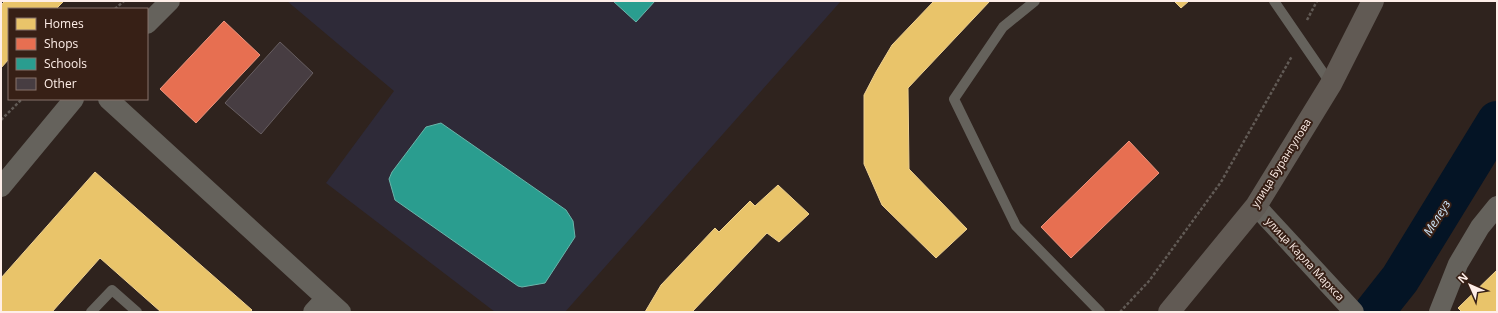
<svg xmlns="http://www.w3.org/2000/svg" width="1498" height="313" viewBox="0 0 1498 313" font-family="'Open Sans',sans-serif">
<rect width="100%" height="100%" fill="#2f231e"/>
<path fill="#2e2a38" d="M 287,1 L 841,1 L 565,312 L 495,312 L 326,183 L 394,91 Z"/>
<path fill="#e9c46a" stroke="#efd190" d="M 5,1 L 64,1 L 56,9 L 9,9 L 9,59 L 1,68 L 1,5 Z
M 934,1 L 990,1 L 908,88 L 909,169 L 967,229 L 936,258 L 882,205 L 864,164 L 864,95 L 876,72 L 892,45 Z
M 1174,1 L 1189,1 L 1181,8 Z
M 95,172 L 252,310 L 250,312 L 161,312 L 100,258 L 52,312 L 1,312 L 1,278 Z
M 778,185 L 809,214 L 779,242 L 767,233 L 692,312 L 645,312 L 661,285 L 715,228 L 719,232 L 750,201 L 755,206 Z
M 1497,270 L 1497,312 L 1462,312 L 1458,308 Z"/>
<path fill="#e76f51" stroke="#ee957e" d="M 224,21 L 260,55 L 196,123 L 160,89 Z
M 1129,141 L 1159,173 L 1071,258 L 1041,227 Z"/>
<path fill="#2a9d8f" stroke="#6ab5aa" d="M 613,1 L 655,1 L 636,22 Z
M 441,123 L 566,210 L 573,221 L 575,237 L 545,283 L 522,287 L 518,286 L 395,200 L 389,179 L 392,172 L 426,127 Z"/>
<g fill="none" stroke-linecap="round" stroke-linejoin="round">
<path stroke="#041425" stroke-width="40" d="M 1374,312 L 1400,279 L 1497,121"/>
</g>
<path fill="#473d42" stroke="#675e61" d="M 280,42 L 313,73 L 261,134 L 225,103 Z"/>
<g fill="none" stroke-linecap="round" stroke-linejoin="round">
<path stroke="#615a55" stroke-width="2.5" stroke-dasharray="3 2" stroke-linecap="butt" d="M 115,9 L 124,1
M 1307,20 L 1317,1
M 1,120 L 22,99
M 1120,312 L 1149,281 L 1221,182 L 1292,56"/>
<path stroke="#65625c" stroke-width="10" d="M 1035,1 L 1003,27 L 954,99 L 1016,226 L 1100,312
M 1274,1 L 1331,84
M 91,312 L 112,290 L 137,312"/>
<path stroke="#65625c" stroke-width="20" d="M 147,24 L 170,1
M 108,99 L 341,312
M 1,187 L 74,99
M 1256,206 L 1354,312
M 313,312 L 326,298
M 1439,312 L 1458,264 L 1480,227 L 1497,206"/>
<path stroke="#615a54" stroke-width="22" d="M 1169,312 L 1256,206 L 1331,84 L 1373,1"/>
</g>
<g text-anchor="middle" stroke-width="4" stroke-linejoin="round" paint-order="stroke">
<g font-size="11" fill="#feeee8" stroke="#372016">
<text transform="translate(1281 163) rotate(-58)" y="4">улица Бурангулова</text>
<text transform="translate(1305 259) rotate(47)" y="4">улица Карла Маркса</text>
</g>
<g font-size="12" font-style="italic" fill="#cee6fa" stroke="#372016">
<text transform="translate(1437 218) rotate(-58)" y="4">Мелеуз</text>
</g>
</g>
<rect width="1498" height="313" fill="none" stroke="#feeee8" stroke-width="4"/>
<rect x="8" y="8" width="140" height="92" fill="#372016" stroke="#87726a"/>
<rect x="16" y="18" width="20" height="12" fill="#e9c46a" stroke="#87726a"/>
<text x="44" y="28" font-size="12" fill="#feeee8">Homes</text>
<rect x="16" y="38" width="20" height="12" fill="#e76f51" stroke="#87726a"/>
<text x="44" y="48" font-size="12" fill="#feeee8">Shops</text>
<rect x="16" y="58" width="20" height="12" fill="#2a9d8f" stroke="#87726a"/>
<text x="44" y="68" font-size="12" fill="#feeee8">Schools</text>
<rect x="16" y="78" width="20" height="12" fill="#473d42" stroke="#87726a"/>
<text x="44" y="88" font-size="12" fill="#feeee8">Other</text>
<g transform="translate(1470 285) rotate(315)" stroke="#372016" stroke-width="3" paint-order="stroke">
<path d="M0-3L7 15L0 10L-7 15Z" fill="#feeee8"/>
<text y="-6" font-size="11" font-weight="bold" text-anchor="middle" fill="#feeee8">N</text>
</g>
</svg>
